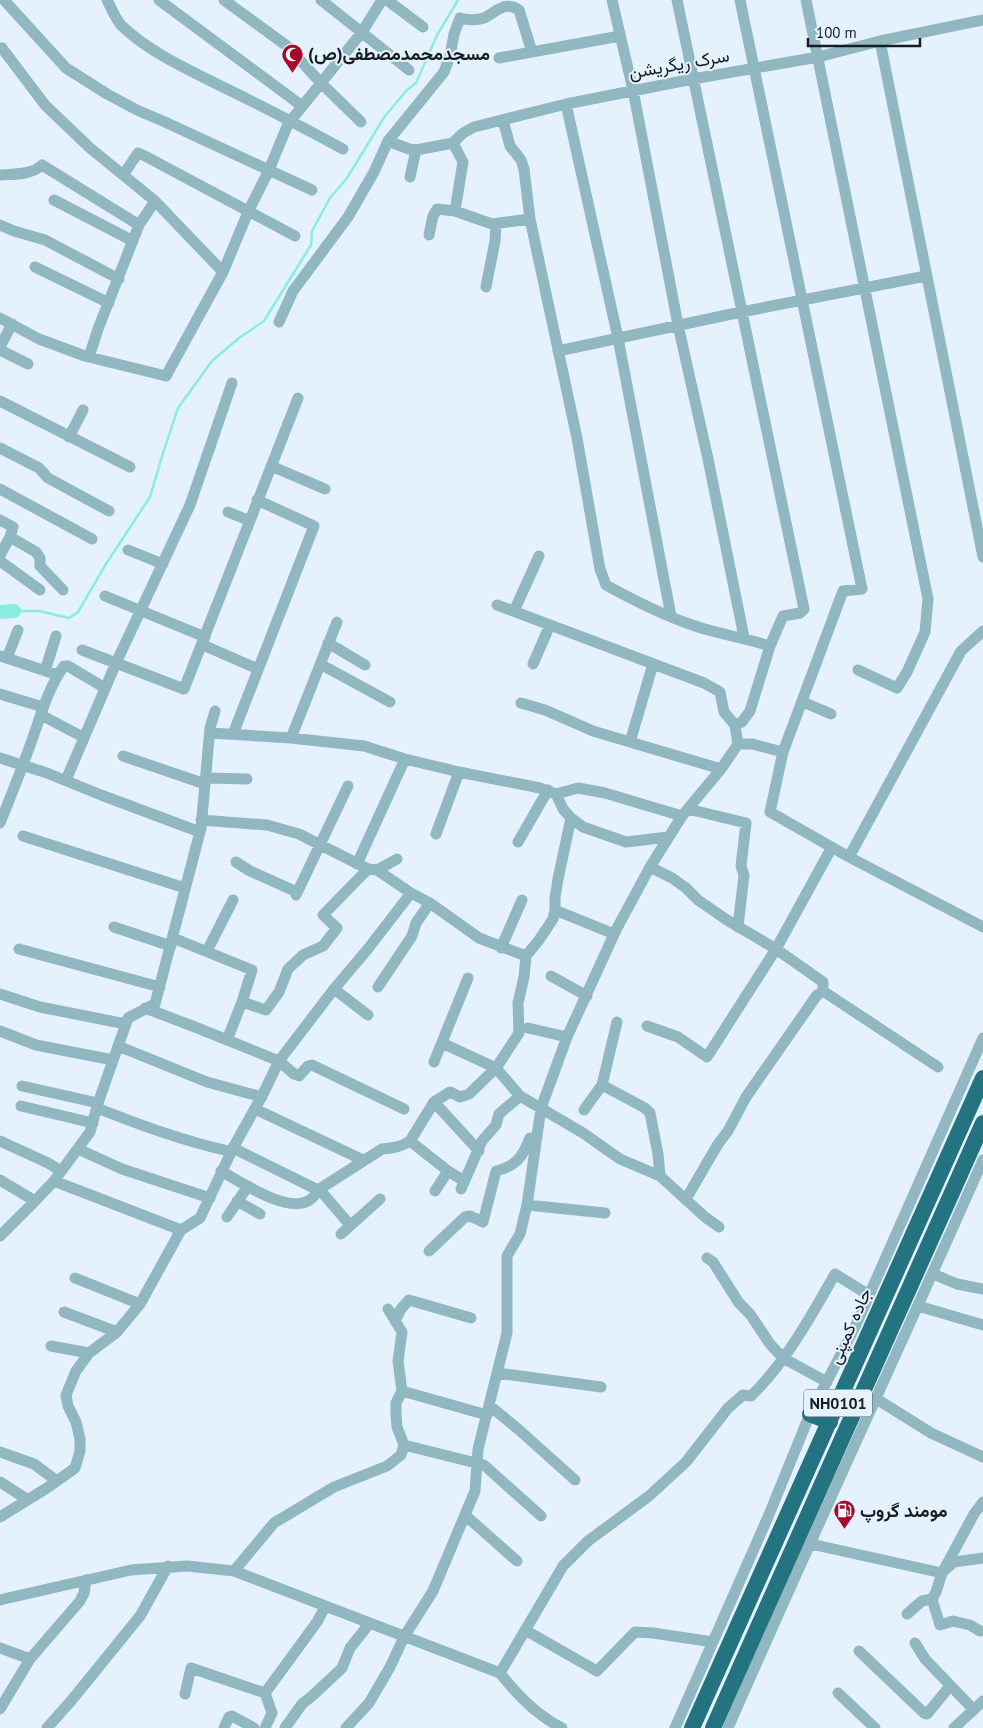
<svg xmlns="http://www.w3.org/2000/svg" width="983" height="1728" viewBox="0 0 983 1728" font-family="'PT Sans',Vazirmatn,sans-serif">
<rect width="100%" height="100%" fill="#e5f2fd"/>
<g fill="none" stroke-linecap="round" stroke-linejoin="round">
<path stroke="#89eddf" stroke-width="2.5" d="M 14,611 L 39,611 L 69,618 L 78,612 L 106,564 L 150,497 L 163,453 L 178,408 L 212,361 L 239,338 L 264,321 L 311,245 L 312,231 L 330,198 L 347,178 L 385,116 L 407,90 L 416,83 L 437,35 L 458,0"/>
<path stroke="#89eddf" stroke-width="14" d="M 0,612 L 14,611"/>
<path stroke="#91b8c0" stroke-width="11" d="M 4,0 L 66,68 L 107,94 L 139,111 L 165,122 L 312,190
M 107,0 C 112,9 115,19 122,26 C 150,53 193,72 227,89 C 266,108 304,128 343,149
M 159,0 L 302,106
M 224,0 L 287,46 L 321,83 L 361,122
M 321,0 L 409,70
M 387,0 L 423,27
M 612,0 L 633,90 L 678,325 L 708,459 L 744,637
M 740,0 L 862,589 L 843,591 L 783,752 L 770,812 L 849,857 L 983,927
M 806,0 L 928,599 L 925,632 L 907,672 L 897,688 L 858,670
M 880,41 L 983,557
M 0,49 L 2,48 L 45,105 L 90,148 L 155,201 L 223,272
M 499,58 L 620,36
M 566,104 L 618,338 L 671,616
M 503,120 L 510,146 L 521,160 L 524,169 L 530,219 L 577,438 L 600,569 L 606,585 C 633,600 665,616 695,626 C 719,634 745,638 770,646 L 783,616 L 800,613 L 804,609 L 677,0
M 388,141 L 409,149 L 416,150 L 453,143 L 463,133 L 474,127 L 566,104 L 693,79 L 818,57 L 880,41 L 983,20
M 453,143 L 463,162 L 455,211
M 0,175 C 14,174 31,175 42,165 L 139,225
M 123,175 L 138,153 L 145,156 L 295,236
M 410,177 L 416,150
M 54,200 L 133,241
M 0,225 L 14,231 L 45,240 L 119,279
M 429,235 L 433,216 L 437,209 L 455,211 L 492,224 L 530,219
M 35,267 L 109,303
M 486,287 L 495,241 L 496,224
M 0,318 L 39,339 L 85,356 L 166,376 L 223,272 L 249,210 L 269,170 L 288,124 L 362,32 L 382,0
M 279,322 L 293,291 L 348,217 L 374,172 L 388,141 L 444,72 L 450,56 L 454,34 L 460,18 C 468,20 475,21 484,18 C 496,12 505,0 519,10 L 532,52
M 0,347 L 12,324
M 0,350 L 28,364
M 558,351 L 741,312 L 926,276
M 89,357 L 98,329 L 139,225 L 155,201
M 0,401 L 130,467
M 69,437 L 83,410
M 0,448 L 39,468 L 48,478 L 109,511
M 271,466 L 325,489
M 0,489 L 92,539
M 228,512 L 250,521
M 0,520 L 13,527 L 10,537 L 0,555
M 10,537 L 36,552 L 40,558 L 40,566 L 63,590
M 128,550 L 163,564
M 0,561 L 40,590
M 105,596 L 205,637
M 497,605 L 704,683 L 720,692 L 724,712 L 735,725 L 738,744
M 514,611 L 539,556
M 328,643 L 365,665
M 203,645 L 258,669
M 82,650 L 184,689 L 298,398
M 0,656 L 58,675
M 7,658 L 18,630
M 320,664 L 390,702
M 533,664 L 550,625
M 45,671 L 56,636
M 0,694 L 43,707
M 803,702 L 831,714
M 521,703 L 545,710 L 593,731 L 721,769
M 41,715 L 83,737
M 735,725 L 742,722 L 750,711 L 770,646
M 210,733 L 291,738 L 364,746 L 405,759 L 459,772 L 540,788 L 556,794 L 578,788 L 605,793 L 682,816
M 233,734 L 314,526 L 257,500
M 291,738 L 337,622
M 630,742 L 653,664
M 123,756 L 205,784
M 0,758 L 47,773 L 101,795 L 200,832
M 206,778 L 247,779
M 66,780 L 116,663 L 190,505 L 232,383
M 688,809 L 746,823 L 741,866 L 744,875 L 738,927
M 571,818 L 583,827 L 626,842 L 668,837
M 201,820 L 267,825 L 299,834 L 368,869 L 377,870 L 397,859
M 0,823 C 11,796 22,768 32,740 C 41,715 48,688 64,666 L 68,666 L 105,688
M 436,834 L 459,772
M 23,836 L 185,888
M 518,842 L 548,790
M 849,857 L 961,651 L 983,631
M 236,862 L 250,871 L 297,892
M 357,864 L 405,759
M 650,867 L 672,878 L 686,888 L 698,900 L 727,920 L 776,949 L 823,982 L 823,991
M 377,870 L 411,893 L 430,903 L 479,938 L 526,956
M 296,895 L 348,786
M 555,910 L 614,934
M 114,927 L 171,946
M 173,938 L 252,970 L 242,1002
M 501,948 L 522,900
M 19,949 L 160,987
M 207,951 L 233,900
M 551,976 L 587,996
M 378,987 L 412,936 L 416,923 L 430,903
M 334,989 L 368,1015
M 0,994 L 40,1007 L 126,1024
M 145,1008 L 195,1027 L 279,1061 L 294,1074 L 299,1076 L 308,1066 L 312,1065 L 404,1109
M 647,1026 L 678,1037 L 707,1057 L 776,949 L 832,847
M 528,1028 L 567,1037
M 0,1031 L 36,1045 L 113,1060
M 227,1040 L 242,1002 L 266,1010 L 279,992 L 288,969 L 303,955 L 323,946 L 337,928 L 323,915 L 368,869
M 442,1043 L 496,1068 L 520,1096 L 583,1133 L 620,1159 L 660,1176 L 705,1217 L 719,1227
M 118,1046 L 207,1082 L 262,1097
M 434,1062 L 468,978
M 602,1085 L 645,1108 L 650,1113 L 658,1154 L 660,1176
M 22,1086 L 98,1103
M 434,1102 L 479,1151
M 21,1106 L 93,1123
M 97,1108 C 140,1125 183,1141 229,1151 L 233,1148 L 318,1190
M 255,1109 L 363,1160
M 584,1110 L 602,1085 L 617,1022
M 0,1141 L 48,1163 L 61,1171
M 410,1141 L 448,1171 L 464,1181
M 78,1149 L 122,1169 L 210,1198
M 221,1171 C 241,1182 290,1216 311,1199 C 314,1197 316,1193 318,1190 L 382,1149 C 393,1148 401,1147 410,1141 L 434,1102 L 450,1092 L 460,1097 L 469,1094 L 496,1068 L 519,1033 L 518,1003 L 524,977 L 526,956 L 539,940 L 553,919 L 555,910 L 555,898 L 558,879 L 571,818 L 563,809 L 556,794
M 0,1180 L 35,1201
M 54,1181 L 181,1230
M 319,1189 L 350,1225
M 461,1189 L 482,1141 L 496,1125 L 499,1114 L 520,1096
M 435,1191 L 448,1171
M 686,1199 L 718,1144 L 728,1131 L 746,1097 L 817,995 L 823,991 L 938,1067
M 237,1201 L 260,1214
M 527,1205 L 605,1213
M 227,1217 L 248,1186
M 341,1234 L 380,1199
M 0,1236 L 35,1201 L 54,1181 L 90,1132 L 98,1103 L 128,1018 L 155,1004 L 201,828 L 210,728 L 215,711
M 429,1251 L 465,1217 L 470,1216 L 483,1222 L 496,1171 C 516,1166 523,1157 530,1138 L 537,1138
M 707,1258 L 713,1262 L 739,1303 L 750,1314 L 770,1344 L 783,1358 L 827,1382
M 933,1274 L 957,1284 L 983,1289
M 75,1278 L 140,1304
M 918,1306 L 983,1325
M 64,1312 L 117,1332
M 395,1321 L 401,1309 L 409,1300 L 471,1318
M 51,1346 L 89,1353
M 498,1373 L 601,1387
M 402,1391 L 487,1415
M 875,1398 L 931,1433 L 983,1457
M 490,1406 L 518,1429 L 575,1480
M 404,1445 L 484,1465 L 541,1516
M 0,1452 L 34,1464 L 57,1481
M 0,1482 L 28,1500
M 465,1515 L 517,1561
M 0,1517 L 47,1488 L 75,1468 L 80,1451 L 80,1439 L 76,1422 L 68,1406 L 66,1395 L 76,1371 L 89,1353 L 117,1332 L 140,1304 L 181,1230 L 200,1218 L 233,1148 L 263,1094 L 279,1061 L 334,989 L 367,950 L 411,893
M 811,1544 L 942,1573
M 945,1570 L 954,1562 L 983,1558
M 234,1571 L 274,1523 L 334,1487 L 387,1466 L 401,1455 L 404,1445 L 397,1427 L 396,1415 L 396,1403 L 402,1391 L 398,1361 L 402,1332 L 388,1309
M 0,1600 L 131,1570 L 187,1566 L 234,1571 L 500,1673 C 517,1695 536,1715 562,1728
M 907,1614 L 922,1601 L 932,1599
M 525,1630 L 597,1671 L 635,1632 L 653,1633 L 713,1642
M 980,1631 L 970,1625 L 953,1621 L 940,1625 L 932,1599 L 936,1592 L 942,1573 L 974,1514 L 983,1502
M 915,1643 L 925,1659 L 973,1709
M 0,1648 L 30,1659
M 859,1651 L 924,1713 L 927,1714 L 950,1686
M 500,1673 L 563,1566 L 588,1541 L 649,1496 L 686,1462 L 728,1408 L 743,1395 L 751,1396 C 786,1362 811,1316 835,1274 L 869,1295
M 265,1693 L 317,1622 L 325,1607
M 838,1693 L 875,1728
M 185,1694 L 191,1668 L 265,1693 L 272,1713 L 265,1728
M 0,1709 L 30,1659 L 80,1601 L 84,1593 L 86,1580
M 47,1728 L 71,1701 L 140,1616 L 168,1566
M 224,1728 L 229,1717 L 232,1716 L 254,1728
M 285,1728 L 302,1704 L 311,1697 L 342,1668 L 350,1648 L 369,1624
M 346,1728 L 369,1703 L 390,1667 L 404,1637 L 433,1591 L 475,1491 L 478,1449 L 507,1333 L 507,1256 L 520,1234 L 527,1205 L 541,1108 L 567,1037 L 616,930 L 650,867 L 682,816 L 721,769 L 738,744 L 752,744 L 783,752
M 675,1728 L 768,1517 L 810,1414 L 855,1327 L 983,1038
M 728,1728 C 811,1538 899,1350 983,1160
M 954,1728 L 983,1701"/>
<path stroke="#247381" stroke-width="16" d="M 810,1414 L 830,1422
M 692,1728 L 983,1078
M 713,1728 L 983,1123"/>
</g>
<defs>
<symbol id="mosque-pin" viewBox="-11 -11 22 30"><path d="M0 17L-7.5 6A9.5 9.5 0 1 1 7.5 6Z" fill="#a50a2a" stroke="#e5f2fd"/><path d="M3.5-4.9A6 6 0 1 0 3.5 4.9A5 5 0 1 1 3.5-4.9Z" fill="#fff"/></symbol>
<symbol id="fuel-pin" viewBox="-11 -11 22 30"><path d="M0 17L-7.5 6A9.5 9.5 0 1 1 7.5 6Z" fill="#a50a2a" stroke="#e5f2fd"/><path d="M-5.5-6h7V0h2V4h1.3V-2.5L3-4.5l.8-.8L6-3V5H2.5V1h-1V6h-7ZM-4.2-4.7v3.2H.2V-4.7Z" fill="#fff"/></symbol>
</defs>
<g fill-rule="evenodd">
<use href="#mosque-pin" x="280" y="42" width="25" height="34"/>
<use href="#fuel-pin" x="832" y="1498" width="25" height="34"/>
</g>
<g text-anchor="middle" stroke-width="4" stroke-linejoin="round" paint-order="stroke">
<rect fill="#e5f2fd" stroke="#535d64" stroke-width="1" x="804" y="1389.5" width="68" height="27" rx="4"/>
<g font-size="16" font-weight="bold" fill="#151d23">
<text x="838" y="1409">NH0101</text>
</g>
<g font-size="18" font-weight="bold" fill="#151d23" stroke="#e5f2fd" text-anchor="start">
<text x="308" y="60">مسجدمحمدمصطفی(ص)</text>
<text x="860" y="1517">مومند گروپ</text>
</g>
<g font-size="18" fill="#151d23" stroke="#e5f2fd">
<text transform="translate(679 64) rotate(-10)" y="6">سرک ریگریشن</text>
<text transform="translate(850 1326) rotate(-66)" y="6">جاده کمپنی</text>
</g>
</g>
<path d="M808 38v8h112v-8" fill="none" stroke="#151d23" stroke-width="2.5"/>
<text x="816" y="38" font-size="15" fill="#151d23" stroke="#e5f2fd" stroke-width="4" paint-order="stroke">100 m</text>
</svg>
